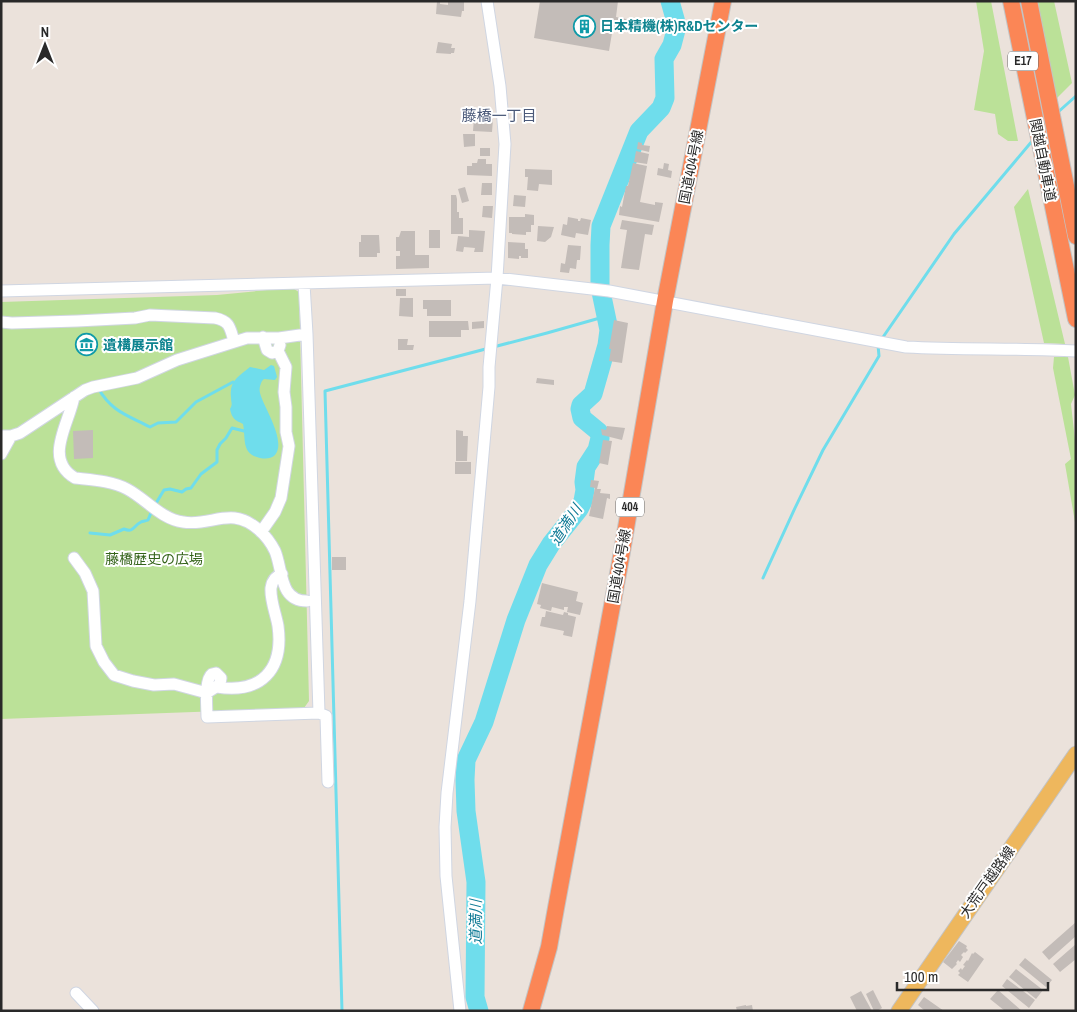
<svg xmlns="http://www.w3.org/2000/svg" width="1077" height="1012" viewBox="0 0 1077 1012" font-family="'Archivo Narrow','Noto Sans JP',sans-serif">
<rect width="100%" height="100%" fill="#ebe2db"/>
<path fill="#bbe198" d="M 976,1 L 991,1 L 1018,141 L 1008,141 L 998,134 L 995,114 L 974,110 L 984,51 Z
M 1036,1 L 1054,1 L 1072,83 L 1055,100 Z
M 1028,189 L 1065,344 L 1044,343 L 1014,207 Z
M 288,288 L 294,289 L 299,292 L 309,701 L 304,708 L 1,719 L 1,302 L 217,295 Z
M 1054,357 L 1068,357 L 1075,395 L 1071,404 L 1076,449 L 1076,528 L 1065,464 L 1071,459 L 1053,368 Z"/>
<path fill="#6fddec" d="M 271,365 L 274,366 L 277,377 L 275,380 L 264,379 L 262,381 C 260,385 259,389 260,393 C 263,406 287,441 275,455 C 271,459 265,459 260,458 C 241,454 246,439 243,424 C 235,420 232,419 230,409 C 233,404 231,403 231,397 C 229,381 239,376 250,367 L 264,370 Z"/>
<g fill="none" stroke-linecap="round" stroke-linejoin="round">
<path stroke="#6fddec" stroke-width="3" d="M 1057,113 L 1076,96
M 881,340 L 954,234 L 1033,140
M 98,388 C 112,412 127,415 150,427 L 158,423 L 176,422 L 196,402 L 233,382
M 90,533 L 110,535 L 124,529 C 134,533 133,526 141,522 C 143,521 146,521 148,520 C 151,512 159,498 164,490 L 170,489 L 182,492 L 186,489 L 191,488 L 201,474 L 217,462 L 217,450 L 220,444 L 226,438 L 232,428 L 244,431
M 763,578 L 795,508 L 823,450 L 879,356 L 878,345
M 342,1011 L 325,391 L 547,333 L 607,316"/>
<path stroke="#6fddec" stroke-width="19" d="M 479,1011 L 475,997 L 476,882 L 466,811 L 465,780 L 466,760 L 484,722 L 516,620 L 538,565 L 551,544 L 579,509 L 583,501 L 585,490 L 584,482 L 586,467 L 597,450 L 600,438 L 599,432 L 582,418 L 580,409 L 581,405 L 593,394 L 607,345 L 609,330 L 600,287 L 600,245 L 601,226 L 639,131 L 661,108 L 665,98 L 664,59 L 672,45 L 677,26 L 670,1"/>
</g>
<path fill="#c3bcb8" d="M 437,1 L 440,2 L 440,4 L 448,5 L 448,1 L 464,1 L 464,11 L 462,11 L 461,17 L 436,14 Z
M 540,1 L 618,1 L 616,17 L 631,20 L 632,26 L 629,30 L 613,27 L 609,51 L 534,38 Z
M 438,42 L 452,44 L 451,48 L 455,48 L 454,53 L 451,53 L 451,54 L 436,53 Z
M 474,118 L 493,119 L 492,132 L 473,131 Z
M 463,134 L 475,134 L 475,146 L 464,147 Z
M 638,142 L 642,143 L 642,145 L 650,146 L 649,152 L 637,149 Z
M 480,148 L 490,148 L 490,156 L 480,156 Z
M 636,151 L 649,154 L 647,164 L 634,162 Z
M 478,159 L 486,159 L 486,164 L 492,164 L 492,176 L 467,175 L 467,166 L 472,166 L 472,163 L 477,163 Z
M 633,163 L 647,166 L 640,202 L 655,205 L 655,202 L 663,203 L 659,222 L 619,215 L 620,206 L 622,207 L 626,186 L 628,186 Z
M 664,163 L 669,164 L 668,170 L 672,171 L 671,178 L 657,175 L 658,168 L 663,169 Z
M 525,169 L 552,170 L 552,185 L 539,184 L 538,191 L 527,190 L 528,177 L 525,177 Z
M 482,183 L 492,183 L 492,195 L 481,195 Z
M 465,187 L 469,201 L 462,203 L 458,189 Z
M 451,195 L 456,195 L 457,199 L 457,212 L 459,212 L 459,218 L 463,218 L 463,234 L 451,234 Z
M 514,195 L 526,196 L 525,207 L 513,206 Z
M 483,206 L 493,206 L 492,218 L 482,217 Z
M 525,214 L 534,215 L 534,225 L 531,225 L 531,232 L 526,232 L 526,235 L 512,234 L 512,233 L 509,233 L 509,217 L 525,217 Z
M 568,217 L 578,219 L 578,221 L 580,221 L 581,218 L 591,220 L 588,235 L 576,233 L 575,238 L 561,235 L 563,224 L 567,225 Z
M 622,220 L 654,225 L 652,235 L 645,234 L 639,270 L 621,268 L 627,230 L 620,229 Z
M 538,226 L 554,227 L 551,237 L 545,242 L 537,241 Z
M 429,230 L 440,230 L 440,248 L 429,248 Z
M 469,230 L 485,231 L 483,252 L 474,252 L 475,248 L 464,247 L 463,252 L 456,251 L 458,236 L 469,237 Z
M 401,231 L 415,231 L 415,255 L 429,255 L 429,268 L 396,269 L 396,256 L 400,256 L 400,251 L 396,251 L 396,237 L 399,237 Z
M 361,235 L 379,235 L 380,253 L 377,253 L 377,257 L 359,257 L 359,242 L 361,242 Z
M 508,242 L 525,243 L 525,249 L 528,249 L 528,258 L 521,258 L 521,256 L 519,256 L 519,259 L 508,258 Z
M 568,245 L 581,246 L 580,260 L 577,260 L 576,269 L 570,268 L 569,273 L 560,272 L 561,263 L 565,264 Z
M 396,289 L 406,289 L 406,296 L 396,296 Z
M 400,298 L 413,298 L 413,317 L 399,316 Z
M 423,300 L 451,300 L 451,316 L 427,316 L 427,309 L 423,309 Z
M 614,320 L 628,323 L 622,363 L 609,361 L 611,349 L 609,349 Z
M 429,321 L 468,321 L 469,330 L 461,330 L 461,337 L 429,337 Z
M 484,321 L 484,328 L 472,329 L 472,322 Z
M 398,339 L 408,339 L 407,345 L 414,345 L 413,350 L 398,350 Z
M 537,378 L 554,380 L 554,385 L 536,383 Z
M 607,426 L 625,428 L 622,440 L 602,435 L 601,429 L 606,430 Z
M 93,430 L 93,458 L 74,459 L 73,431 Z
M 456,430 L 463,431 L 463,436 L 468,436 L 467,461 L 456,461 Z
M 603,440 L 612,441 L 608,465 L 599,463 Z
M 455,462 L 471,462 L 471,474 L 455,474 Z
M 591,480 L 599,481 L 597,489 L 601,489 L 600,493 L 610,494 L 610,499 L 607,498 L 603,519 L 589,516 L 595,488 L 590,487 Z
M 332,557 L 346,557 L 346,570 L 332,570 Z
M 542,583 L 578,592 L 576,601 L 583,603 L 580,615 L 567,612 L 568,607 L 564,607 L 564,610 L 552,607 L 551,611 L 540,608 L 541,605 L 537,604 Z
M 546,611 L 563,615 L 564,612 L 568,613 L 568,615 L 576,617 L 572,637 L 563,635 L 564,631 L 540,626 L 542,617 L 545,617 Z
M 1076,922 L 1076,936 L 1049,960 L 1042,952 Z
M 959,941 L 967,946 L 966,948 L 968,950 L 965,953 L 964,952 L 961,955 L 963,957 L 960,962 L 958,960 L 956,963 L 957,964 L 952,969 L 943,962 Z
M 1076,944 L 1076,959 L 1060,972 L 1053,964 Z
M 975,952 L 984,959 L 968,982 L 958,975 L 960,973 L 958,971 L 961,968 L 962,970 L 965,966 L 963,965 L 967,960 L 968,961 L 972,953 L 973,954 Z
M 1025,958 L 1052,980 L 1046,987 L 1019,965 Z
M 1016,969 L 1043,990 L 1036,999 L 1009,977 Z
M 1007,979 L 1035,1000 L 1029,1008 L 1002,986 Z
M 873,990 L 882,1008 L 877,1011 L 874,1011 L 866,994 Z
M 998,990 L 1022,1011 L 1005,1011 L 990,999 Z
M 861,991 L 872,1011 L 857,1011 L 850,997 Z
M 924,997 L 944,1011 L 925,1011 L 918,1005 Z
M 746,1005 L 746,1006 L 752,1005 L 753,1011 L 737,1011 L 736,1007 Z"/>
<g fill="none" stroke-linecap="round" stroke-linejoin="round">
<defs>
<path id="minor" d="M 304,284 L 307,334 L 319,713 L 326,716 L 328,782
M 1,291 L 497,278 L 609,291 L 906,347 C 962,350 1019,348 1076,351
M 1,322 L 12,323 L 77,321 L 135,318 L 150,315 L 215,318 C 230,321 230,328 234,341
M 263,337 L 267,350 L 272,353 L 278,351 L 280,345
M 74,397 C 69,424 43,459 75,478 C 93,480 112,481 127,489 C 146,499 161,519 183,522 C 212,527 231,505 259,530 C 266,536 271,543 275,551 C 283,570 279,601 307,601
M 1,436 L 11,436 L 20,433 L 85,390 L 93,387 L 137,378 L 177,360 L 247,338 L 279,338 L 307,334
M 1,454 L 11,436
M 261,532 L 275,512 L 281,498 L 289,446 L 286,432 L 286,407 L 284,392 L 286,367 L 278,351
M 74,558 L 85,573 L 93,591 L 96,646 L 104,662 L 114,675 L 133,681 L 154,685 L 174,684 L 207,693 C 214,687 220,688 221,678 L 216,673 L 212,674 C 204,680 207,707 207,717 L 319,713
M 217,687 C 261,694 284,670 278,626 C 276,614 270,600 271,588 C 272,581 276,576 282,574
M 76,993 L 93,1011
M 460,1011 L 446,876 L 445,827 L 447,793 L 470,601 L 489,387 L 489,367 L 497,278 L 505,144 L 500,86 L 487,1"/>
<path id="major" d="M 899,1011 L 1076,754"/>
<path id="highway" d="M 1011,1 L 1076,319
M 1029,1 L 1076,236
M 531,1011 L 549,947 L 556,908 L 620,563 L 665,301 L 723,1"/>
</defs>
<use href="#minor" stroke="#d0d6e2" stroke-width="13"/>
<use href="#major" stroke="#c3c3c3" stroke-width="17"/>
<use href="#highway" stroke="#c3c3c3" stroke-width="18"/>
<use href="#minor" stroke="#fff" stroke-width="11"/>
<use href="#major" stroke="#eeb75d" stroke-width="15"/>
<use href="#highway" stroke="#fb8656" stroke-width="16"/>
</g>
<defs>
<symbol id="building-ring" viewBox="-11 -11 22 22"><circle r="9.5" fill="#fff" stroke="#0f9aa8" stroke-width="1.5"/><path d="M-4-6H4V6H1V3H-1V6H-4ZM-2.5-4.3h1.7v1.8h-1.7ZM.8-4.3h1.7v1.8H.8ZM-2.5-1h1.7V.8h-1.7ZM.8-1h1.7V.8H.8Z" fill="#0f9aa8"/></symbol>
<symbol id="museum-ring" viewBox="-11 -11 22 22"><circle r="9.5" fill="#fff" stroke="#0f9aa8" stroke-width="1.5"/><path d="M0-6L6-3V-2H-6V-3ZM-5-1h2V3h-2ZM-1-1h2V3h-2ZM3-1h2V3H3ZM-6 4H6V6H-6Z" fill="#0f9aa8"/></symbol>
</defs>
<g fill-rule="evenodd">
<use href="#building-ring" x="572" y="14" width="25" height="25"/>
<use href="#museum-ring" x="74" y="332" width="25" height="25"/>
</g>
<g text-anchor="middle" stroke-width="4" stroke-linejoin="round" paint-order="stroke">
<g fill="#fff" stroke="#696969" stroke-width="1">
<rect x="1008" y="51.5" width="30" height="19" rx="4"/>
<rect x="616" y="497.5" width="28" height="19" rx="4"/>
</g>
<g font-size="12" font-weight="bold" fill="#292929">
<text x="1023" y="65">E17</text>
<text x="630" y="511">404</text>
</g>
<g font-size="14" font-weight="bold" fill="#0d838f" stroke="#fff" text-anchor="start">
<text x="600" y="31">日本精機(株)R&amp;Dセンター</text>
<text x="103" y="350">遺構展示館</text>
</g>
<g font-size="14" fill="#292929" stroke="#fff">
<text transform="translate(1043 160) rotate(79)" y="5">関越自動車道</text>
<text transform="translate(691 167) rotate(-79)" y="5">国道404号線</text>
<text transform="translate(619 566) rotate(-80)" y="5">国道404号線</text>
<text transform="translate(987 882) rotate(-55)" y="5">大荒戸越路線</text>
</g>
<g font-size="14" fill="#35641b" stroke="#fff">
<text x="154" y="564">藤橋歴史の広場</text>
</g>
<g font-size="15" fill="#4a5979" stroke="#fff">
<text x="499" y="121">藤橋一丁目</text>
</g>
<g font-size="15" font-style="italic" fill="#107b96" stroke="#fff">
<text transform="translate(566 525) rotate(-57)" y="5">道満川</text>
<text transform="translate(476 922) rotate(-90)" y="5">道満川</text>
</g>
</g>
<rect width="1077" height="1012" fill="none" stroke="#292929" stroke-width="5"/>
<g transform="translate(45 45)" stroke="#ffffff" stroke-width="4" paint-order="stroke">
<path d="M0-4L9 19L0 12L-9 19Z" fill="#292929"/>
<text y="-8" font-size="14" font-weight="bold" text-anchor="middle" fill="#292929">N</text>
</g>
<path d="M897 982v8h151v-8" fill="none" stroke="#292929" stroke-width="2.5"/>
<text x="904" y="982" font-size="15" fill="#292929" stroke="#ffffff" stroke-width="4" paint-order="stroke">100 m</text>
</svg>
